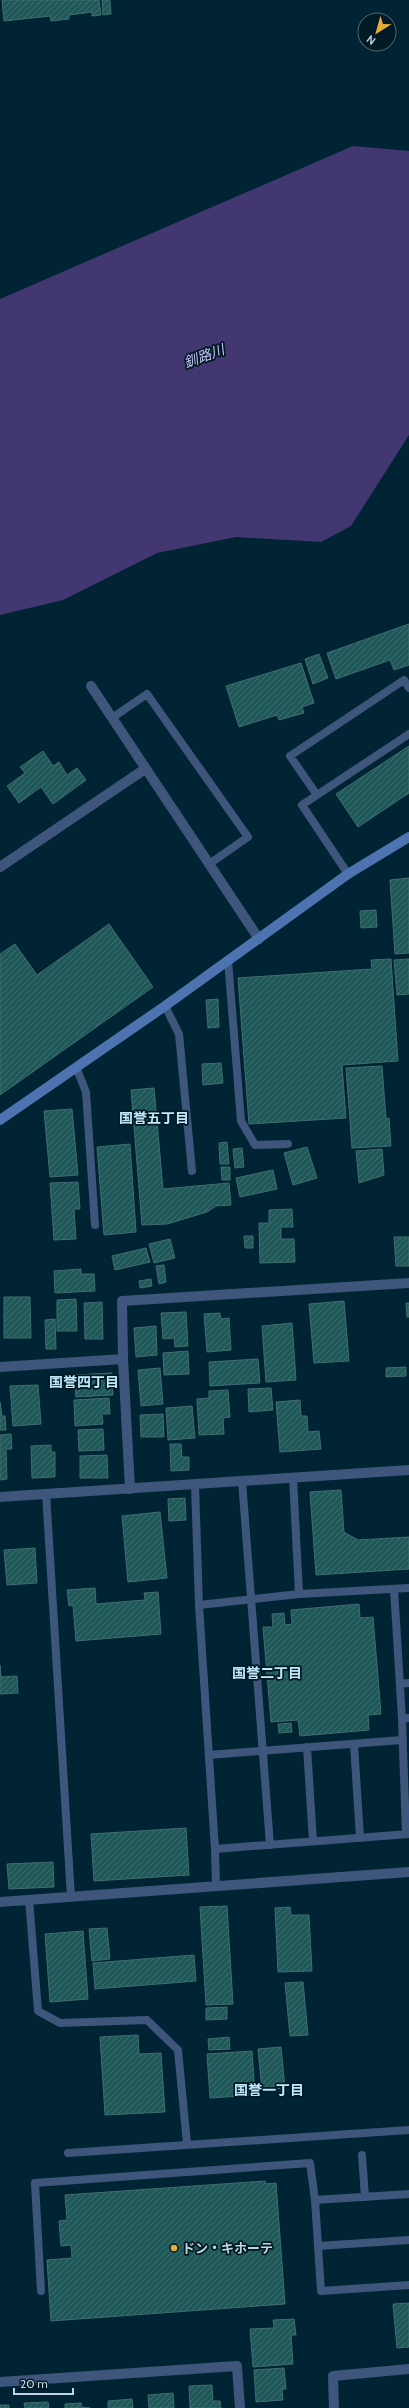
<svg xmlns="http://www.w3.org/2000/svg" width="409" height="2408" viewBox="0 0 409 2408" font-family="Cabin,'Noto Sans JP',sans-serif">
<defs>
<pattern id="building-hatch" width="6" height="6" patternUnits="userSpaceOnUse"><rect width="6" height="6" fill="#20585a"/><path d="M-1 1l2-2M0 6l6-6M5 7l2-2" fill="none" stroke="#3f6f71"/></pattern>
</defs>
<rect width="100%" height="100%" fill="#002433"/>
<path fill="#423771" d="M 353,146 L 409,151 L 409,435 L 351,526 L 321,542 L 236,537 L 157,553 L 63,600 L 0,615 L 0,299 Z"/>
<path fill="url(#building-hatch)" stroke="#416d6f" d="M 2,0 L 99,0 L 101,15 L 92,16 L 92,12 L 69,15 L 69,19 L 51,21 L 50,16 L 4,21 Z
M 102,0 L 110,0 L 111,14 L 103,15 Z
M 409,624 L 409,665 L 394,670 L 390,660 L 336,679 L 327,653 Z
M 319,654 L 328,678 L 313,684 L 305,659 Z
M 301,663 L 314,703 L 302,707 L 304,713 L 279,720 L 277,715 L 239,727 L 226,686 Z
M 409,746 L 409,793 L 358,827 L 336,794 Z
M 43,751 L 53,766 L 59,762 L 67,775 L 77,768 L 86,780 L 53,804 L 41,787 L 19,803 L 7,786 L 25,773 L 20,767 Z
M 409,878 L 409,953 L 395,954 L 390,880 Z
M 376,910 L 377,927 L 361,928 L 360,911 Z
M 109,924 L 153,987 L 0,1095 L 0,954 L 15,944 L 37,975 Z
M 391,959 L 398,1061 L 342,1065 L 346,1118 L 249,1124 L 238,978 L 372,969 L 371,960 Z
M 409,959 L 409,994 L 397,995 L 394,960 Z
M 218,999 L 219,1027 L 208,1028 L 206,1000 Z
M 221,1063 L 223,1083 L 203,1085 L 202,1064 Z
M 382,1066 L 386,1119 L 389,1118 L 391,1146 L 352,1148 L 346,1068 Z
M 154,1088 L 163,1189 L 229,1183 L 231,1205 L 216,1206 L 207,1212 L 167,1224 L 142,1225 L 131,1090 Z
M 72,1109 L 78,1175 L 50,1177 L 44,1111 Z
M 227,1142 L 229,1164 L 220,1164 L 219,1143 Z
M 130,1144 L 136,1232 L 104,1235 L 97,1147 Z
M 307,1147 L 317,1178 L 293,1185 L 284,1153 Z
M 242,1148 L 244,1167 L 235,1168 L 233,1149 Z
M 382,1149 L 384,1175 L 359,1183 L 356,1151 Z
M 221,1167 L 230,1167 L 230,1180 L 222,1180 Z
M 273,1170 L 277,1189 L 240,1197 L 236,1178 Z
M 78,1182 L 80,1209 L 74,1209 L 76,1239 L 54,1240 L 50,1183 Z
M 292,1209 L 293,1227 L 281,1227 L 281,1239 L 294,1239 L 295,1262 L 260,1263 L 259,1223 L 269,1223 L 269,1210 Z
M 244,1236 L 253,1236 L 253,1248 L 245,1248 Z
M 394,1237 L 409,1237 L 409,1266 L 396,1266 Z
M 170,1239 L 175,1258 L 154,1263 L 149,1244 Z
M 146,1248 L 150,1262 L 115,1270 L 112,1256 Z
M 164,1265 L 166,1282 L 159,1284 L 156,1266 Z
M 81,1269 L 81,1274 L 94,1274 L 95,1291 L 55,1293 L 54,1271 Z
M 151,1279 L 152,1286 L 140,1288 L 139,1281 Z
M 4,1297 L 30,1297 L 31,1338 L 4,1338 Z
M 76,1299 L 77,1331 L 57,1331 L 57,1300 Z
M 344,1301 L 349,1361 L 314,1363 L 309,1304 Z
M 102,1302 L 103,1339 L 85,1339 L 84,1303 Z
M 406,1303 L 409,1303 L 409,1317 L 407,1317 Z
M 186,1312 L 188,1346 L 175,1347 L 174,1338 L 163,1339 L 161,1313 Z
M 220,1313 L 221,1319 L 229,1318 L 231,1350 L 207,1352 L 204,1314 Z
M 55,1319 L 56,1349 L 46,1349 L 45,1320 Z
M 292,1323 L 296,1380 L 266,1382 L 262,1326 Z
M 156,1326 L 157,1355 L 136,1357 L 134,1328 Z
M 188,1351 L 189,1374 L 164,1375 L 163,1353 Z
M 258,1359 L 260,1383 L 210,1386 L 209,1362 Z
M 406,1367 L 406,1376 L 386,1377 L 386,1368 Z
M 160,1368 L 163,1404 L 141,1406 L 138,1370 Z
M 112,1373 L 113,1395 L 76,1397 L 74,1375 Z
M 38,1385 L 41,1424 L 13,1426 L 10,1386 Z
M 271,1388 L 273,1410 L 249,1412 L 248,1389 Z
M 228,1390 L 230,1417 L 223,1418 L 224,1434 L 199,1435 L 197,1399 L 209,1398 L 209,1391 Z
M 109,1398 L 110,1414 L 102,1414 L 103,1424 L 75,1426 L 74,1400 Z
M 300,1400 L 301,1416 L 307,1416 L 308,1432 L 319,1431 L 321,1449 L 280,1452 L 276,1402 Z
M 0,1402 L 2,1416 L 5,1416 L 6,1430 L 0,1430 Z
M 192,1406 L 195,1438 L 168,1440 L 166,1408 Z
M 163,1414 L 164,1437 L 141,1437 L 140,1415 Z
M 103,1429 L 104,1450 L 79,1451 L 78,1430 Z
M 11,1434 L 12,1449 L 6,1449 L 7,1479 L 0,1480 L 0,1435 Z
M 170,1444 L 181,1444 L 182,1457 L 189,1457 L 189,1470 L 171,1471 Z
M 51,1445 L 51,1452 L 55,1452 L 55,1477 L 32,1478 L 31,1446 Z
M 107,1455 L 108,1478 L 80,1478 L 80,1456 Z
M 341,1490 L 344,1532 L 358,1540 L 409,1537 L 409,1569 L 316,1575 L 310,1492 Z
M 185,1498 L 186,1520 L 169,1521 L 168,1499 Z
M 160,1512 L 167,1578 L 128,1582 L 122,1516 Z
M 35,1548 L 37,1583 L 7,1585 L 4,1550 Z
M 95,1588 L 96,1604 L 145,1600 L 144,1593 L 158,1592 L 161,1634 L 76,1641 L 73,1605 L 69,1606 L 67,1590 Z
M 359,1604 L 360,1618 L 373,1617 L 381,1714 L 368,1715 L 369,1730 L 300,1736 L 298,1720 L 271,1722 L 263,1627 L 273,1627 L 272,1614 L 284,1613 L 285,1625 L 292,1624 L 291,1610 Z
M 0,1665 L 1,1677 L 17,1676 L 18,1693 L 0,1694 Z
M 291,1723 L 292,1732 L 279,1733 L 278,1724 Z
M 186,1828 L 189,1875 L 94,1881 L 91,1834 Z
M 53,1862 L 54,1887 L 9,1889 L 7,1864 Z
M 227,1906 L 233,2004 L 206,2005 L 200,1907 Z
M 290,1907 L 291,1915 L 309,1915 L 312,1971 L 278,1972 L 275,1908 Z
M 107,1928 L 110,1959 L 92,1961 L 89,1929 Z
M 83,1931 L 88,1999 L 50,2002 L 45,1934 Z
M 194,1955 L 196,1981 L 95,1989 L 93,1963 Z
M 303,1982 L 308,2035 L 290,2036 L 285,1983 Z
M 227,2007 L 227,2019 L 206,2020 L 206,2008 Z
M 138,2035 L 139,2054 L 161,2053 L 165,2112 L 105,2115 L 100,2037 Z
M 229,2037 L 230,2049 L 209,2050 L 208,2039 Z
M 281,2047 L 285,2088 L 262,2090 L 258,2049 Z
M 252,2051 L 255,2095 L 210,2098 L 207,2054 Z
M 265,2181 L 266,2184 L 276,2183 L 285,2304 L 51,2321 L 47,2260 L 72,2258 L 71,2245 L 61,2246 L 59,2221 L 67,2220 L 65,2195 Z
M 409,2303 L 409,2347 L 397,2348 L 393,2304 Z
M 294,2319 L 296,2335 L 291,2335 L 293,2364 L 253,2367 L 250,2329 L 274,2328 L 273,2320 Z
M 284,2368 L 286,2389 L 282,2389 L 283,2400 L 256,2402 L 254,2370 Z
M 212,2385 L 213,2401 L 220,2401 L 221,2408 L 190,2408 L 189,2386 Z
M 173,2393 L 174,2408 L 149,2408 L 148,2395 Z
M 132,2399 L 133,2408 L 108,2408 L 108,2401 Z
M 48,2402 L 49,2408 L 25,2408 L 24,2403 Z
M 81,2403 L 82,2407 L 90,2408 L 65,2408 L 65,2404 Z
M 0,2405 L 9,2405 L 9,2408 L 0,2408 Z"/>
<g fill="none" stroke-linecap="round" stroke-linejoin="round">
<path stroke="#3e557c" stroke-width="8" d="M 112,718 L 147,694 L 248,837 L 209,864
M 317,795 L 290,756 L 404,680 L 409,688
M 348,874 L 302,805 L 409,734
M 228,960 L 241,1121 L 255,1145 L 288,1144
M 165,1006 L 179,1034 L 192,1171
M 76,1067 L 86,1092 L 95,1225
M 293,1477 L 299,1594 L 409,1588
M 242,1481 L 270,1845
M 195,1485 L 199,1605 L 215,1849 L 409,1834
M 46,1493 L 71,1897
M 394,1589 L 402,1719 L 409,1718
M 199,1605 L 299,1594
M 400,1684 L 409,1683
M 402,1719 L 406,1834
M 354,1744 L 360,1838
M 307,1747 L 313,1841
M 209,1755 L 402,1740
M 215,1849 L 216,1886
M 29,1899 L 38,2011 L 60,2023 L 147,2020 L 178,2050 L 187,2144
M 68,2153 L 409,2130
M 362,2155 L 365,2197
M 409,2194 L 315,2200 L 321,2291 L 409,2285
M 318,2246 L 409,2240
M 41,2291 L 35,2183 L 310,2163 L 315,2200"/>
<path stroke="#3e557c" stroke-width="10" d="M 91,686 L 259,939
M 0,867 L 145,769
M 0,1367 L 123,1359
M 130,1489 L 123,1359 L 122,1301 L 409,1283
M 0,1497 L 409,1470
M 0,1902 L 409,1872
M 0,2382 L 237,2366 L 240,2408
M 334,2408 L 333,2376 L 409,2369"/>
<path stroke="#4d73b0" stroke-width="10" d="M 0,1120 L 165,1006 L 348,874 L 409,837"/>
</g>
<circle fill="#e7ac37" stroke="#011a25" stroke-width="1.5" cx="174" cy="2248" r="4"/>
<g text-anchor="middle" stroke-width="3.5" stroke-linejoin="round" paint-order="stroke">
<g font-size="13" font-weight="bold" fill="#c2d5de" stroke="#011a25" text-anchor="start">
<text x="182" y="2253">ドン・キホーテ</text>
</g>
<g font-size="14" font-style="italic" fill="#cdc7fd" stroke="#011a25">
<text transform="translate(204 356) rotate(-20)" y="5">釧路川</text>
</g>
<g font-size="14" font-weight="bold" fill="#c0e7fa" stroke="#011a25">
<text x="154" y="1123">国誉五丁目</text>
<text x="84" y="1387">国誉四丁目</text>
<text x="267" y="1678">国誉二丁目</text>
<text x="269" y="2095">国誉一丁目</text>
</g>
</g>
<g transform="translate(377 32) rotate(217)"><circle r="19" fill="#011a25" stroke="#4e656f"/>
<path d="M0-3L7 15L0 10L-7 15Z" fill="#e7ac37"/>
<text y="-6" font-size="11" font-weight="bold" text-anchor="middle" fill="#c2d5de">N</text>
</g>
<path d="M14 2388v6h59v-6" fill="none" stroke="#c2d5de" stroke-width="2"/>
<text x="20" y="2388" font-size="12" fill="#c2d5de" stroke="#011a25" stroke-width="3" paint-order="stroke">20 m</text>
</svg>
